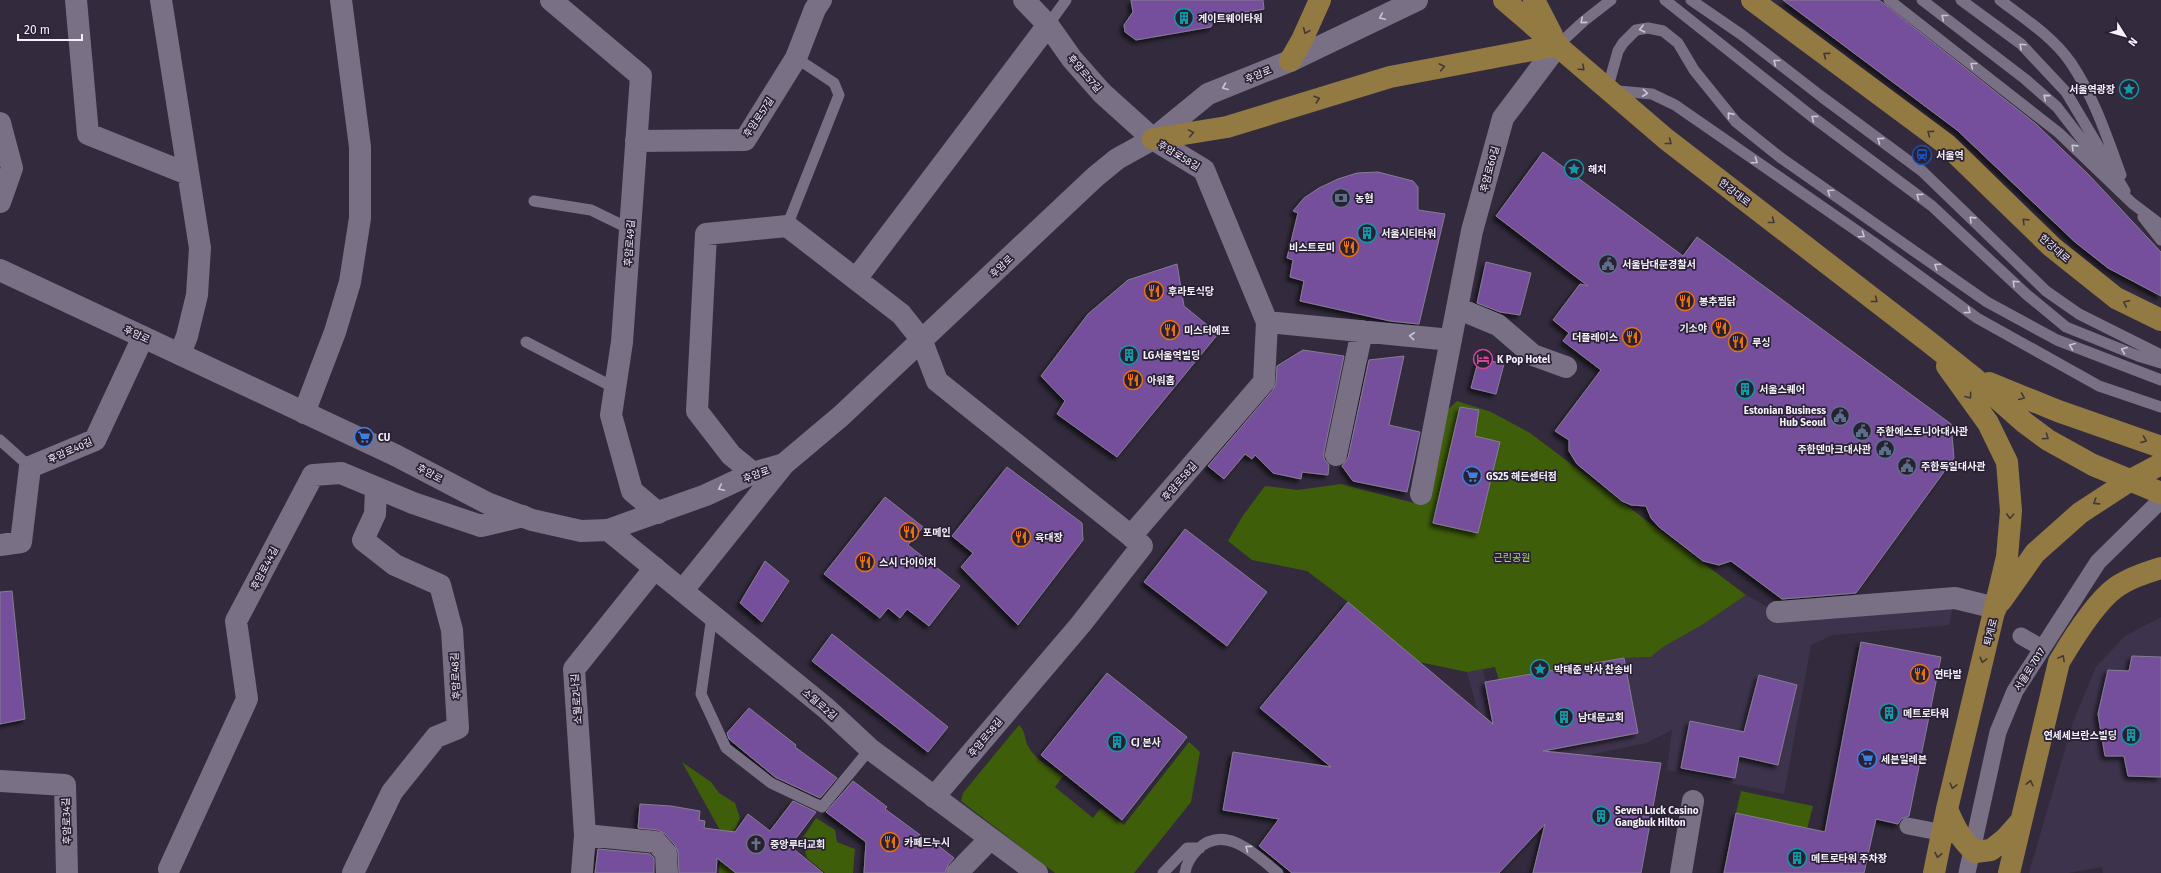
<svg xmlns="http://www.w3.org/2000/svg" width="2161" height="873" viewBox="0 0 2161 873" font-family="'Fira Sans','Noto Sans KR',sans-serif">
<defs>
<filter id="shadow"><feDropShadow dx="-3.5" dy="3.5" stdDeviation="2" flood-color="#0009"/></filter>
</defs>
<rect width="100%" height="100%" fill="#332b3d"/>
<path fill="#3e334c" d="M 1746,595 L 1777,612 L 1955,598 L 1949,625 L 1833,635 L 1811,645 L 1784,794 L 1667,770 L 1672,730 L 1646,743 L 1514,771 L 1488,749 L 1467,672 L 1483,669 L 1500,757 L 1637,733 L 1624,658 L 1651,657 L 1663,647 L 1702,625 Z
M 2161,617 L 2161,873 L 2103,873 L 2102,867 L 2068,873 L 2029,873 L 2073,722 L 2096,667 L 2125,636 Z"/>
<path fill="#3f5e09" d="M 1457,401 L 1491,412 L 1530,433 L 1746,595 L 1702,625 L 1663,647 L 1651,657 L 1624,658 L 1499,680 L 1495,667 L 1467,672 L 1419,662 L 1348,602 L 1307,571 L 1252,560 L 1228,541 L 1242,517 L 1265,486 L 1298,490 L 1341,484 L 1414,503 L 1429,428 Z
M 1019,725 C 1026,731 1024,740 1029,748 C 1036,760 1052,768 1063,776 L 1055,787 L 1093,818 L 1101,808 L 1124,825 L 1189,742 L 1200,752 L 1191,802 L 1134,873 L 1055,873 L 961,801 L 963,793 Z
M 682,762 L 711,782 L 719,793 L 735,803 L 740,818 L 736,828 L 726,841 Z
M 1741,791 L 1813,806 L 1807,829 L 1736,813 Z
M 816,818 L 835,830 L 837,842 L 855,849 L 853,873 L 825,873 L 807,858 L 802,839 Z
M 720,861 L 736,873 L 719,873 Z"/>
<path fill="#744f9b" stroke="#867d93" filter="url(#shadow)" d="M 1131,0 L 1263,0 L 1264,9 L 1224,16 L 1222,19 L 1214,20 L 1211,27 L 1136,40 L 1125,32 L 1124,25 L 1133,12 Z
M 1783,0 L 1879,0 L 1883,3 L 2036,124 L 2088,174 L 2161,252 L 2161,296 L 2108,268 L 2075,242 L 1957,130 Z
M 1543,152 L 1683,256 L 1697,237 L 1951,424 L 1954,458 L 1856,593 L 1782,599 L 1731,561 L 1719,565 L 1703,561 L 1659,527 L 1651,518 L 1646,506 L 1631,505 L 1622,501 L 1577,464 L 1569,451 L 1569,440 L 1555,431 L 1601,370 L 1563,341 L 1569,333 L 1553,320 L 1580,284 L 1588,286 L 1496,216 Z
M 1378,172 L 1413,181 L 1418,187 L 1418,210 L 1445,214 L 1419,324 L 1390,321 L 1300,301 L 1304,281 L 1290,277 L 1293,260 L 1287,258 L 1298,213 L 1293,211 L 1304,198 L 1319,188 L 1338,179 L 1357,173 Z
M 1486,262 L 1531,273 L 1520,315 L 1500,312 L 1477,303 Z
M 1177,264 L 1184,306 L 1218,334 L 1117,457 L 1057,414 L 1065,401 L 1041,376 L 1088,314 L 1128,280 Z
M 1303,350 L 1344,356 L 1324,452 L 1324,459 L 1329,465 L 1328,475 L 1302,472 L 1301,479 L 1273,473 L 1255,455 L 1252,459 L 1245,454 L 1224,479 L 1208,466 L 1273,390 L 1276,383 L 1277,366 Z
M 1404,356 L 1389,425 L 1420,432 L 1407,492 L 1353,481 L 1342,466 L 1348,458 L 1369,360 Z
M 1479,358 L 1504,364 L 1496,394 L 1471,388 Z
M 1460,407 L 1479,410 L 1475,436 L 1500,442 L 1478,533 L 1433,523 Z
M 1007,467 L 1082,523 L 1083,540 L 1018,625 L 961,567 L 973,553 L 952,536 Z
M 885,497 L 923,527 L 908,545 L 960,586 L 929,626 L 907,609 L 900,618 L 888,608 L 880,618 L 824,574 Z
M 1185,529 L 1267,592 L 1227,646 L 1144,582 Z
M 765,561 L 789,581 L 762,622 L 740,603 Z
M 12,591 L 25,719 L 0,724 L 0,592 Z
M 1348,602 L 1493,724 L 1485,682 L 1624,658 L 1638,733 L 1543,751 L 1661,763 L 1641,873 L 1533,873 L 1545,824 L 1499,873 L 1292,873 L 1259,846 L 1279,819 L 1223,810 L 1233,752 L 1331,767 L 1260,708 Z
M 832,634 L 948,727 L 928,752 L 812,661 Z
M 1861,642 L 1941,657 L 1909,816 L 1901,819 L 1898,824 L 1876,819 L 1864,873 L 1724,873 L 1736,813 L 1825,832 Z
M 2132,656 L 2161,657 L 2161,777 L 2128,776 L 2124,756 L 2105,756 L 2098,714 L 2108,670 L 2129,671 Z
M 1107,673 L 1187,737 L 1122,820 L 1041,755 Z
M 1759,675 L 1797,685 L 1778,765 L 1739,756 L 1735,778 L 1681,768 L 1690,721 L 1744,732 Z
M 749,708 L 796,745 L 795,747 L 837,778 L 820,798 L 775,777 L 729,739 L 727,733 Z
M 853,781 L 887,807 L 885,809 L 927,840 L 929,838 L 954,858 L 948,865 L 945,873 L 864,873 L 866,842 L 826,812 Z
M 793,801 L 816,812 L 790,846 L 823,873 L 736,873 L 717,858 L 716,873 L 679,873 L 678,852 L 675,845 L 665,834 L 658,830 L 638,828 L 640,804 L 671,806 L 700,811 L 699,820 L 705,821 L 704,828 L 735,832 L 748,814 L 770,831 Z
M 598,849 L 650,854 L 654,858 L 654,873 L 595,873 Z"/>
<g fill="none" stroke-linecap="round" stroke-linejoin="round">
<path stroke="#7a7086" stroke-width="11" d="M 1665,0 L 1810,115 L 1932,206 L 2026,294 L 2066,327 L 2138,356 L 2161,363
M 1691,0 L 1742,35 L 1822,97 L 1922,171 L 2046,291 L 2079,314 L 2161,355
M 1889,0 L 2059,133 L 2132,203 L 2161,225
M 1922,0 L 2025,79 L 2057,107 L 2107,172
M 1961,0 L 2021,44 L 2066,92 L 2125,191
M 2000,0 C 2025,19 2053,37 2071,63 C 2094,97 2107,137 2121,175
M 1048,25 L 1066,0
M 1558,45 L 1584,21 L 1611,0
M 534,201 L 591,210 L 630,229
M 2143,217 L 2161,240
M 787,226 L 839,95 L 834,83 L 796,58
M 526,342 L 615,388
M 2161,380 L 2057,340 L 1987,302 L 1781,158 L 1736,122 L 1694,70 L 1678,43 L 1663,31 L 1648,28 L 1636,30 L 1623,43 L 1618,51 L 1607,90 L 1652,94 L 1675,105 L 1873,242 L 1977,318 L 2099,386 L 2161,407
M 0,440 L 30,467
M 712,616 L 701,694 L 726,748 L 771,783 L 822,807 L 870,749
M 1163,873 L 1187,848 L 1200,848
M 1185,873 C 1186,864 1192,855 1198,849 C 1226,823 1257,856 1278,873"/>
<path stroke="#7a7086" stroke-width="17" d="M 2021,636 L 2042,648
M 1908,826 L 1954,835
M 1967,873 L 1998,732 L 2015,691 L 2098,562 L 2161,500"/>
<path stroke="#7a7086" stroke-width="22" d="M 76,0 L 88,134 L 188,174
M 161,0 L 200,248 L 197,295 L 187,336 L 180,354
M 551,0 L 641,76 L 622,342 L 611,415 L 632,491 L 658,513
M 0,123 L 12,168 L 0,202
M 636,141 L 745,140 L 796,58 L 815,9 L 821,0
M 856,279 L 1048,25
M 1457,308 L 1498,325 L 1533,355 L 1566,367
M 1267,322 L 1451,340
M 304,413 L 335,332 L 350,282 L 360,218 L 360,147 L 341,0
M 1336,455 L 1362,331
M 753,473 L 731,455 L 697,411 L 706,234 L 787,226 L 901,314 L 921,339 L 937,381 L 1131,536
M 1421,494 L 1472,231 L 1503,118 L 1558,45
M 0,545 L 21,542 L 30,467 L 95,440 L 143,337
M 1777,612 L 1955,598 L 1996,608
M 0,781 L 65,785 L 67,873
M 934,797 L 1081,624 L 1142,546 L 1131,536 L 1264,382 L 1267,322 L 1204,170 L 1153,139 L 1102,93 L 1072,59 L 1048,25 L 1024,0
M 585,835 L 656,842 L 666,853 L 667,873
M 169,869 L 247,699 L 236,621 L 313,475 L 341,473 L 413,503 L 481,526 L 523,516
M 353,873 L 392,792 L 436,737 L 458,728 L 452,630 L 440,585 L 395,565 L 363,540 L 375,514 L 376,488
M 582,873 L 585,835 L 574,669 L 655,568
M 957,873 L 990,839
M 1681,873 L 1693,801"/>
<path stroke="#7a7086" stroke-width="22" d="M 608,530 L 706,495 L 753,473 L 784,464 L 841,416 L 1095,177 L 1117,159 L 1153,139 L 1208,94 L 1290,61 L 1417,0
M 683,590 L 784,464"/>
<path stroke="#7a7086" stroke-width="22" d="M 0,270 L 395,455 L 487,503 L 532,520 L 581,531 L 608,530 L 827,709 L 870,749 L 1037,873"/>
<path stroke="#937a43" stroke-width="22" d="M 1504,0 L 1666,139 L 1929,342 L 1973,377 L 2025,423 L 2048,440 L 2093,465 L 2161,493
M 1534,0 L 1552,35
M 1752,0 L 1946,144 L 2052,247 L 2116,298 L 2161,320
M 1290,61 L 1302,40 L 1320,0
M 1153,139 L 1227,127 L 1390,77 L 1558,45
M 1989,383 L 2058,411 L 2161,447
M 2001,601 L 2035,553 L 2080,513 L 2129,481 L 2161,464
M 1947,809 C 1954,826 1961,840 1975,852 L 1991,850 L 2006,838 L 2021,821
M 1934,873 L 1947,809 L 2007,557 L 2011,511 L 2007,462 L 1988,423 L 1947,366
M 2009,873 L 2059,662 C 2072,640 2095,603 2115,588 C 2129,578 2145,573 2161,568"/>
</g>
<defs><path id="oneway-chevron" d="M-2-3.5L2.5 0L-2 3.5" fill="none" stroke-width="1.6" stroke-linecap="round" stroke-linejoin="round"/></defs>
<g stroke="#cbc4d4">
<use href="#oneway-chevron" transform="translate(1382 17) rotate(155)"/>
<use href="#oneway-chevron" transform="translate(1944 17) rotate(-142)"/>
<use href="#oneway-chevron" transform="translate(1583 21) rotate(139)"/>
<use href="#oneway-chevron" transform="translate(1642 29) rotate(167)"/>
<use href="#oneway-chevron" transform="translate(2022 46) rotate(-137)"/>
<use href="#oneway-chevron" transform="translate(1776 62) rotate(-142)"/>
<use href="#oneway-chevron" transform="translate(1973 65) rotate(-142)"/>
<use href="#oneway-chevron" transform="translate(1225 87) rotate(158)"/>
<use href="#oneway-chevron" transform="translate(1645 93) rotate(6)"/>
<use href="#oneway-chevron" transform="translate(2046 97) rotate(-139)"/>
<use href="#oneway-chevron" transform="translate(1730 115) rotate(-129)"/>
<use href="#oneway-chevron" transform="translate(1814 118) rotate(-143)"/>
<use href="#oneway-chevron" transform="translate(1880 140) rotate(-144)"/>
<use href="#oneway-chevron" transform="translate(2074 147) rotate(-136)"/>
<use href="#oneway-chevron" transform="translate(1755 161) rotate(35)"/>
<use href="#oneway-chevron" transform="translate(1830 192) rotate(-145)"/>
<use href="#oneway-chevron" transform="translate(1919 196) rotate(-143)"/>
<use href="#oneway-chevron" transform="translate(1972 219) rotate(-136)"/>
<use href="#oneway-chevron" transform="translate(1862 235) rotate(35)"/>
<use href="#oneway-chevron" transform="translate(1937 266) rotate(-145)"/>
<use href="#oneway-chevron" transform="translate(2015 283) rotate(-137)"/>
<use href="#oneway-chevron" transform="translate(1968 311) rotate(36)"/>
<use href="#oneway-chevron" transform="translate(1412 336) rotate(-174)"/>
<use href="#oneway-chevron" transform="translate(2072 346) rotate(-158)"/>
<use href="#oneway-chevron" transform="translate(2124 350) rotate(-158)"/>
<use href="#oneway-chevron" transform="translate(721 488) rotate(155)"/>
<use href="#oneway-chevron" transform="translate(1248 848) rotate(-143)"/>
</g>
<g stroke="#443737">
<use href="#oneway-chevron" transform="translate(1306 31) rotate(114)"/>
<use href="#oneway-chevron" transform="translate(1826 55) rotate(-143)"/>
<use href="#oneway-chevron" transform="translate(1442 67) rotate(-11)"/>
<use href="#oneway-chevron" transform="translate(1582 68) rotate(42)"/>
<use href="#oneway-chevron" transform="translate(1317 99) rotate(-17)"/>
<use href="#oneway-chevron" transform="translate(1191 133) rotate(-10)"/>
<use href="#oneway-chevron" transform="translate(1930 133) rotate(-143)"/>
<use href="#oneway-chevron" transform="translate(1669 142) rotate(38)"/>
<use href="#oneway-chevron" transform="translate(1772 221) rotate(38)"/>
<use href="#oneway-chevron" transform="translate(2025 221) rotate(-136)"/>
<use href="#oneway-chevron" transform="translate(1875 300) rotate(38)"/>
<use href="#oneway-chevron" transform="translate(2126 303) rotate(-155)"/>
<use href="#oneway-chevron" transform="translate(1969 396) rotate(54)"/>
<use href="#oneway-chevron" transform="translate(2022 397) rotate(23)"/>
<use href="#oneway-chevron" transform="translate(2046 437) rotate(34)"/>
<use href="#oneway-chevron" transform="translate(2144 440) rotate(21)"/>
<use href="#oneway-chevron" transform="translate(2096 502) rotate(147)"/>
<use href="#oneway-chevron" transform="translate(2010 516) rotate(93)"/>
<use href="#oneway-chevron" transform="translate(2062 658) rotate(-62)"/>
<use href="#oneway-chevron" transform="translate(1983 660) rotate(104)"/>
<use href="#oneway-chevron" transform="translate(2030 783) rotate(-77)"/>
<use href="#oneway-chevron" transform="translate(1953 786) rotate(104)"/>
<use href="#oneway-chevron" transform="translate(1938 855) rotate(101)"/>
</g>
<defs>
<symbol id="building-ring" viewBox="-11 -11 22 22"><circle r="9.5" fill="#292133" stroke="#0f9aa8" stroke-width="1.5"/><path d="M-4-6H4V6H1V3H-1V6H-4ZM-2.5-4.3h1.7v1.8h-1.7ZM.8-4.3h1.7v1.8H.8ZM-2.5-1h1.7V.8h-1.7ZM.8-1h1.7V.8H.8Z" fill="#0f9aa8"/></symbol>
<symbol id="sight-ring" viewBox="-11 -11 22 22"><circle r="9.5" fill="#292133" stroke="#0f9aa8" stroke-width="1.5"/><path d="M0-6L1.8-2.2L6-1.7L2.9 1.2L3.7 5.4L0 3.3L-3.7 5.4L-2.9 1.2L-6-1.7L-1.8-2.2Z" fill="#0f9aa8"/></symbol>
<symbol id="station-ring" viewBox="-11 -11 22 22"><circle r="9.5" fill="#292133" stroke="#1a4fb4" stroke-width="1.5"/><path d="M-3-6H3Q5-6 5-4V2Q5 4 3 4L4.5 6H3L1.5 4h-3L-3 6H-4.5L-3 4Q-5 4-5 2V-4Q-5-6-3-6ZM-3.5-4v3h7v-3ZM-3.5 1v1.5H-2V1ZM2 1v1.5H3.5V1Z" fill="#1a4fb4"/></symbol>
<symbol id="bank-ring" viewBox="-11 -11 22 22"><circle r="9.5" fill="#292133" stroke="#5c6f8a" stroke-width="1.5"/><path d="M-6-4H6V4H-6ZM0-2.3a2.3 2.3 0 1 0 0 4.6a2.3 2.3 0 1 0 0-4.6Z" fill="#5c6f8a"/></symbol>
<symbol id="restaurant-ring" viewBox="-11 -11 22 22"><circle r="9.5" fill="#292133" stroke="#e8710a" stroke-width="1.5"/><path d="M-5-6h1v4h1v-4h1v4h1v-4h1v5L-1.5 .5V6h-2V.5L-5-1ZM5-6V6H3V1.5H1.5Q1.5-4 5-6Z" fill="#e8710a"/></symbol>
<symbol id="civic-ring" viewBox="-11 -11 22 22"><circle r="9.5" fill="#292133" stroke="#5c6f8a" stroke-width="1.5"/><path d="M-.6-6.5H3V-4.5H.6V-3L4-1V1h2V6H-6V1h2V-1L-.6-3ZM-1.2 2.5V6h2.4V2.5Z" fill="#5c6f8a"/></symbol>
<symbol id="hotel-ring" viewBox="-11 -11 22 22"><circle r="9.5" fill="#292133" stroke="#d1479c" stroke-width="1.5"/><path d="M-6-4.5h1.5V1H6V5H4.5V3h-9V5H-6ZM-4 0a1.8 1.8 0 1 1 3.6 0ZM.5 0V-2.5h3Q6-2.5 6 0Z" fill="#d1479c"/></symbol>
<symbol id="supermarket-ring" viewBox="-11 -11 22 22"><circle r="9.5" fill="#292133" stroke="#3f7fe0" stroke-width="1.5"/><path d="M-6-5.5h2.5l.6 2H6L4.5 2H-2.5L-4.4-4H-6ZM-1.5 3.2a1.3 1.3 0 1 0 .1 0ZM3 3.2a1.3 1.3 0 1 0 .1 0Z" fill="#3f7fe0"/></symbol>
<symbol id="church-ring" viewBox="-11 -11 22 22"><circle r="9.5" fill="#292133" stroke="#6b7280" stroke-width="1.5"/><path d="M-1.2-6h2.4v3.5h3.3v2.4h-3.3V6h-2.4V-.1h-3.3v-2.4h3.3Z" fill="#6b7280"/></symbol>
</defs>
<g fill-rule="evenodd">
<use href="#building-ring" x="1173" y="7" width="22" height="22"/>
<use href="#sight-ring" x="2118" y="78" width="22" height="22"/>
<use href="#station-ring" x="1911" y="144" width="22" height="22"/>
<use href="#sight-ring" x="1563" y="158" width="22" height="22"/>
<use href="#bank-ring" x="1330" y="187" width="22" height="22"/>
<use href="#building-ring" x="1356" y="222" width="22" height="22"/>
<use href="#restaurant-ring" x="1338" y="236" width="22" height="22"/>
<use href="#civic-ring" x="1597" y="253" width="22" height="22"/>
<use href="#restaurant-ring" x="1143" y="280" width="22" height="22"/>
<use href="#restaurant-ring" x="1674" y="290" width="22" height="22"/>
<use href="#restaurant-ring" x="1710" y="317" width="22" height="22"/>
<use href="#restaurant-ring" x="1159" y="319" width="22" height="22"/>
<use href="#restaurant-ring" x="1621" y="326" width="22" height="22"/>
<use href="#restaurant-ring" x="1727" y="331" width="22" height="22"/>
<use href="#building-ring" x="1118" y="344" width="22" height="22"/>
<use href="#hotel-ring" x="1472" y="348" width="22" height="22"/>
<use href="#restaurant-ring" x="1122" y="369" width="22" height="22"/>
<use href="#building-ring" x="1734" y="378" width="22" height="22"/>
<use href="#civic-ring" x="1829" y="405" width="22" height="22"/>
<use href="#civic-ring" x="1851" y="420" width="22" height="22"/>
<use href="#supermarket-ring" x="353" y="426" width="22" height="22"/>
<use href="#civic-ring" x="1874" y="438" width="22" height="22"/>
<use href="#civic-ring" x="1896" y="455" width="22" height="22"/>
<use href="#supermarket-ring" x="1461" y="465" width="22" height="22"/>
<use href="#restaurant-ring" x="898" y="521" width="22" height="22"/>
<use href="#restaurant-ring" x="1010" y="526" width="22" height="22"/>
<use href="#restaurant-ring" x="854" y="551" width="22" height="22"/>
<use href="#sight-ring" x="1529" y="658" width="22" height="22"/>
<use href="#restaurant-ring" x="1909" y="663" width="22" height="22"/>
<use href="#building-ring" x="1878" y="702" width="22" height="22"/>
<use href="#building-ring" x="1553" y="706" width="22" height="22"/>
<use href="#building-ring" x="2120" y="724" width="22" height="22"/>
<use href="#building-ring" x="1106" y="731" width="22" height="22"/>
<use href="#supermarket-ring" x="1856" y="748" width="22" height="22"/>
<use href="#building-ring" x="1590" y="805" width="22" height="22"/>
<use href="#restaurant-ring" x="879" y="831" width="22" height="22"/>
<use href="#church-ring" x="745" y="833" width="22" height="22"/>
<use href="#building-ring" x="1786" y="847" width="22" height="22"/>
</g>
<g text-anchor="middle" stroke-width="3.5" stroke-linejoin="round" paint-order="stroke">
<g font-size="10" font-weight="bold" fill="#f6f1fe" stroke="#292133" text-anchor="start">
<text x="1198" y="22">게이트웨이타워</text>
<text x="2115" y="93" text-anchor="end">서울역광장</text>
<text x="1936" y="159">서울역</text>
<text x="1588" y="173">해치</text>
<text x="1355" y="202">농협</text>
<text x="1381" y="237">서울시티타워</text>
<text x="1335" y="251" text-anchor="end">비스트로미</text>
<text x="1622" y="268">서울남대문경찰서</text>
<text x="1168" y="295">후라토식당</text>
<text x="1699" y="305">봉추찜닭</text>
<text x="1707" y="332" text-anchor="end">기소야</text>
<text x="1184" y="334">미스터에프</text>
<text x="1618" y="341" text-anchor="end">더플레이스</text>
<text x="1752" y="346">루싱</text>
<text x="1143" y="359">LG서울역빌딩</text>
<text x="1497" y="363">K Pop Hotel</text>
<text x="1147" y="384">아워홈</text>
<text x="1759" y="393">서울스퀘어</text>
<text x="1826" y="414" text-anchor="end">Estonian Business<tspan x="1826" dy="12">Hub Seoul</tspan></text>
<text x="1876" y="435">주한에스토니아대사관</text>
<text x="378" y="441">CU</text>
<text x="1871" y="453" text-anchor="end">주한덴마크대사관</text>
<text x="1921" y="470">주한독일대사관</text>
<text x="1486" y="480">GS25 해든센터점</text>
<text x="923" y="536">포메인</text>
<text x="1035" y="541">육대장</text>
<text x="879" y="566">스시 다이이치</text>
<text x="1554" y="673">박태준 박사 찬송비</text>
<text x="1934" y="678">연타발</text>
<text x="1903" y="717">메트로타워</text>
<text x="1578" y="721">남대문교회</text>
<text x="2117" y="739" text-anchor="end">연세세브란스빌딩</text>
<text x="1131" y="746">CJ 본사</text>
<text x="1881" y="763">세븐일레븐</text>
<text x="1615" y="814">Seven Luck Casino<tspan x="1615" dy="12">Gangbuk Hilton</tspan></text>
<text x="904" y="846">카페드누시</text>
<text x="770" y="848">중앙루터교회</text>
<text x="1811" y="862">메트로타워 주차장</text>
</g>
<g font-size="10" fill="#f6f1fe" stroke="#292133">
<text transform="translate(1085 73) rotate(49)" y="4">후암로57길</text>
<text transform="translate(1258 74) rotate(-22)" y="4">후암로</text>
<text transform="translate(758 117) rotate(-56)" y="4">후암로57길</text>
<text transform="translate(1179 155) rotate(31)" y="4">후암로58길</text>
<text transform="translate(1489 169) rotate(-75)" y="4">후암로60길</text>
<text transform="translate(1735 192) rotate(38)" y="4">한강대로</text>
<text transform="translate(629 243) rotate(-86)" y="4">후암로49길</text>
<text transform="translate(2055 248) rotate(41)" y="4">한강대로</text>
<text transform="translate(1001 266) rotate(-43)" y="4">후암로</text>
<text transform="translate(137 334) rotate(25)" y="4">후암로</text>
<text transform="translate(70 450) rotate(-24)" y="4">후암로40길</text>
<text transform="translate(430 473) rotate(28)" y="4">후암로</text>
<text transform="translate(756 474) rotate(-20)" y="4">후암로</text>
<text transform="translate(1179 481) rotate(-49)" y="4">후암로58길</text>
<text transform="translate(264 568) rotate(-62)" y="4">후암로44길</text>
<text transform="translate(1990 632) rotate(-76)" y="4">퇴계로</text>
<text transform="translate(2029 669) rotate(-58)" y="4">서울로 7017</text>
<text transform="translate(455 676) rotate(-93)" y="4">후암로48길</text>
<text transform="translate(576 699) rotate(-94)" y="4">소월로2나길</text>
<text transform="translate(820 704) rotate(40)" y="4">소월로2길</text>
<text transform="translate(985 737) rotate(-50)" y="4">후암로58길</text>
<text transform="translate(66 821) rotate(-92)" y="4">후암로34길</text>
</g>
<g font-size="10" fill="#a5d765" stroke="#292133">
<text x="1512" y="561">근린공원</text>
</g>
</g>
<g transform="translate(2125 36) rotate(127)" stroke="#292133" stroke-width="3" paint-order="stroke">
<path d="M0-3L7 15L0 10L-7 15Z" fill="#f6f1fe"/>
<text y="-6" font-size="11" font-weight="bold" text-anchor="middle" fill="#f6f1fe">N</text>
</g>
<path d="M18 34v6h64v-6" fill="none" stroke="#f6f1fe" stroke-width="2"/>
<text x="24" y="34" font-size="12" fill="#f6f1fe" stroke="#292133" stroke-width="3" paint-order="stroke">20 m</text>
</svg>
